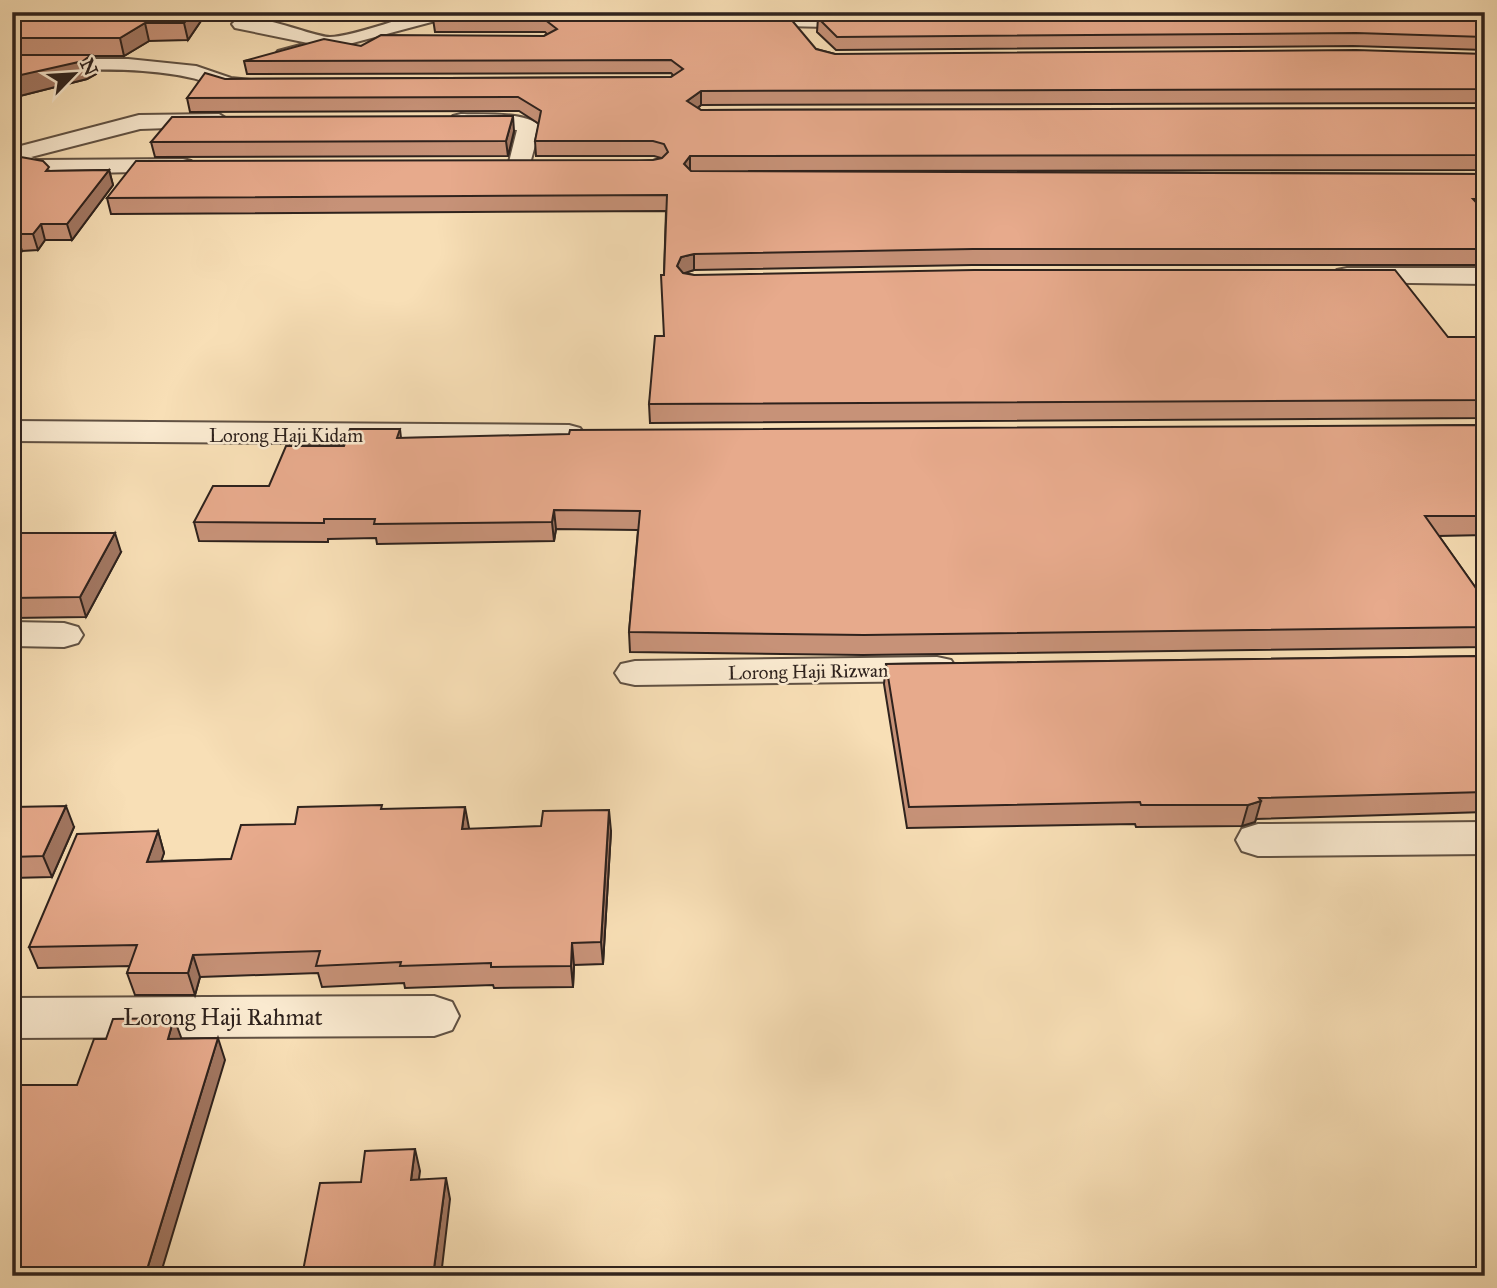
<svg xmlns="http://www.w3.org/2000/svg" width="1497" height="1288" viewBox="0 0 1497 1288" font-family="'IM FELL Great Primer',serif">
<rect width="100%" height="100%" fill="#f8dfb6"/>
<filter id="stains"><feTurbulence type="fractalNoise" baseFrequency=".00286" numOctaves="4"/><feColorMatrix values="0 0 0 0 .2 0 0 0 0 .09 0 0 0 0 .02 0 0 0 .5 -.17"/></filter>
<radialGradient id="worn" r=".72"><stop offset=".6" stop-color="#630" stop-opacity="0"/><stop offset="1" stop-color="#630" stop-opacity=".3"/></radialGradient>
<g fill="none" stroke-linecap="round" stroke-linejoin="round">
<defs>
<path id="minor" d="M 424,12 L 456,12 L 454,16 L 285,61 L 278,59 L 275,55 L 278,51 L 308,43 L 235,28 L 232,24 C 247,6 311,37 330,37 C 350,37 402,18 424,12 Z
M 741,15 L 870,16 L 879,22 L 870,28 L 734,25 L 732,21 L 734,17 Z
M 12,59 L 128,59 L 196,66 L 231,78 L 260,81 L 263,85 C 250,104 208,81 192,78 C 134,65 71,71 12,71 Z
M 219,114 L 230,121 L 227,126 L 140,129 L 31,157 L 38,160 L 183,159 L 191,161 L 195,166 L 191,171 L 35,174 L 12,166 L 13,148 L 139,115 Z
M 461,114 C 480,115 529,111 540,127 L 528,171 L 512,171 L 508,166 L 517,130 L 453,126 L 450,121 L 453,116 Z
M 1347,268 L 1485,268 L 1485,284 L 1337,282 L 1334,276 L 1337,270 Z
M 12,421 L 569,425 L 580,428 L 585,435 L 580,442 L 569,445 L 12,441 Z
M 12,622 L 64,623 L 78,627 L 83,635 L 78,643 L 64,647 L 12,646 Z
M 937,657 L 951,660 L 957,669 L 951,678 L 937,681 L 635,685 L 621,682 L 615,673 L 621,664 L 635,661 Z
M 1485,822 L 1485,854 L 1258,856 L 1242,851 L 1236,840 L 1242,829 L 1258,824 Z
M 434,996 L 452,1002 L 459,1016 L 452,1030 L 434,1036 L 12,1038 L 12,998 Z"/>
</defs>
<use href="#minor" stroke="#605143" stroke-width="4"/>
<use href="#minor" fill="#faead0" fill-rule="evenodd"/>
</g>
<path fill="#c79278" stroke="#2e221d" stroke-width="2" d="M 12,12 L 207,12 L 188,40 L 149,41 L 124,56 L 92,56 L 96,74 L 87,79 L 12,98 Z
M 543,12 L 816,49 L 835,54 L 1485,54 L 1485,103 L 701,105 L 698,108 L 701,110 L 1485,108 L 1485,170 L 748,171 L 1485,174 L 1485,265 L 972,265 L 694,270 L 684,273 L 694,275 L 1448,337 L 1485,337 L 1485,418 L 650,423 L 649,404 L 664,336 L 664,275 L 666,211 L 111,214 L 107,198 L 653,160 L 661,158 L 654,156 L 536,156 L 535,141 L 539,124 L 519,111 L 190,112 L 187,98 L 225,79 L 671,77 L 673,75 L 671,73 L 247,74 L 244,61 L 361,46 L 544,36 L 547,34 L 545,32 L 435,32 L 433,19 Z
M 671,12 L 1284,12 L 796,14 Z
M 1485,16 L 1485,50 L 1353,46 L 836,50 L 817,32 L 818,18 Z
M 514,131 L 508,156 L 155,157 L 151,142 Z
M 12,159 L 50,171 L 109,170 L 113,185 L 72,240 L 45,240 L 38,250 L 22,251 L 16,258 L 12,258 Z
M 1485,425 L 1485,535 L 1439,536 L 1485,601 L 1485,647 L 863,655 L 630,652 L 629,632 L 638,530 L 556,529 L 554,541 L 377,544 L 376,538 L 328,539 L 328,542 L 199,541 L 194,522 L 269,486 L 344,446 L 400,429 L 401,438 Z
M 12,533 L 121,552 L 86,617 L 12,618 Z
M 1485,656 L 1485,812 L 1256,819 L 1255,822 L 1242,826 L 1136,827 L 1135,824 L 907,828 L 884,684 L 886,664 Z
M 12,807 L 74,827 L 52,877 L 12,878 Z
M 383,809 L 469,829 L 611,831 L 603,964 L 574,965 L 573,987 L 494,988 L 493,985 L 405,988 L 404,983 L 322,987 L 318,973 L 200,977 L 195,995 L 135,995 L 127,973 L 130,966 L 38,968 L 29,947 L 158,831 L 164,853 L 161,861 L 231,859 L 295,824 Z"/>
<path fill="#a27762" stroke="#2e221d" stroke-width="2" d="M 192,12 L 207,12 L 188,40 L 184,23 Z
M 145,23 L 149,41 L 124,56 L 120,38 Z
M 91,55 L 96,74 L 87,79 L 12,98 L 12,77 Z
M 701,91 L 701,105 L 688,116 L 687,101 Z
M 513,116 L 514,131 L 508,156 L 506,141 Z
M 690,156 L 690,171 L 684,164 Z
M 109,170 L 113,185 L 72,240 L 67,224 Z
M 41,224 L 45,240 L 38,250 L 33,234 Z
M 17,234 L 22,251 L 16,258 L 12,247 L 12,240 Z
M 694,254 L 694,270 L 682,274 L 677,266 L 681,257 Z
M 554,510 L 556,529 L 554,541 L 552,522 Z
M 115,533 L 121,552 L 86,617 L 80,597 Z
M 1261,801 L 1255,822 L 1242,826 L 1248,805 Z
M 66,806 L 74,827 L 52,877 L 43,856 Z
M 465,807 L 469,828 L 466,850 L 462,829 Z
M 609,810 L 611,831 L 603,964 L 601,942 Z
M 158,831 L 164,853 L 154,883 L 147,862 Z
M 572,943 L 574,965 L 573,987 L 571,966 Z
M 193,955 L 200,977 L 195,995 L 188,973 Z
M 174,1018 L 182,1040 L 168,1039 Z
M 218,1038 L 225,1060 L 160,1276 L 145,1276 Z
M 415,1149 L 420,1171 L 416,1201 L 411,1180 Z
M 446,1178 L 450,1199 L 441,1276 L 433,1276 Z"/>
<path fill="#e7aa8c" stroke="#2e221d" stroke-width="2" d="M 12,12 L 192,12 L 184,23 L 145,23 L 120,38 L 12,38 Z
M 437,12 L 543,12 L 790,18 L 816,49 L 835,54 L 1356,50 L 1485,54 L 1485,89 L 701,91 L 687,101 L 701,110 L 1485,108 L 1485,155 L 690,156 L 684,164 L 691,171 L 1485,174 L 1485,199 L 1473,199 L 1485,212 L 1485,249 L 973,249 L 694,254 L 681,257 L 677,266 L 683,273 L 694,275 L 974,270 L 1395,270 L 1448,337 L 1485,337 L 1485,400 L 649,404 L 655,336 L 664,336 L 661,275 L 664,275 L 667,195 L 107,198 L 136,161 L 653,160 L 662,158 L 668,152 L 664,144 L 653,141 L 535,141 L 541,111 L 518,97 L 187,98 L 205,73 L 225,79 L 671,77 L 683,69 L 671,60 L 244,61 L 324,39 L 361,46 L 381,35 L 544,36 L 557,29 L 544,19 L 433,19 Z
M 1485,16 L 1485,37 L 1356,33 L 837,37 L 818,18 Z
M 12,55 L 91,55 L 83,61 L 12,77 Z
M 513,116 L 506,141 L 151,142 L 172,117 Z
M 15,156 L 43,161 L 49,167 L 46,171 L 109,170 L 67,224 L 41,224 L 33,234 L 17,234 L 12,240 L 12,159 Z
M 1485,425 L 1485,516 L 1425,516 L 1485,601 L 1485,627 L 864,635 L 629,632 L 640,511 L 554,510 L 552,522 L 374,524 L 375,519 L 324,519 L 324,523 L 194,522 L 213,486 L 269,486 L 286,446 L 344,446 L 350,429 L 400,429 L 397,438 L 569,434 L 570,430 Z
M 12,533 L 115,533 L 80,597 L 12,598 Z
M 1485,656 L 1485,792 L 1259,798 L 1261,801 L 1248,805 L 1141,805 L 1140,802 L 909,807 L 886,664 Z
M 382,805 L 381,809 L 465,807 L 462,829 L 541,826 L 543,811 L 609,810 L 601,942 L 572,943 L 571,966 L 491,967 L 491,963 L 400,966 L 401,962 L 316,966 L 320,951 L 193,955 L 188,973 L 127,973 L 137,945 L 29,947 L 77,834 L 158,831 L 147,862 L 231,859 L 241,825 L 295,824 L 298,807 Z
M 66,806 L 43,856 L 12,857 L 12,807 Z
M 174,1018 L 168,1039 L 218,1038 L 145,1276 L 12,1276 L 12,1085 L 77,1085 L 94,1039 L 106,1039 L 113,1019 Z
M 415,1149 L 411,1180 L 446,1178 L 433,1276 L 302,1276 L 320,1183 L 361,1182 L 365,1151 Z"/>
<g text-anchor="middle" stroke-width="5" stroke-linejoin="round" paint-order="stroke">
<g font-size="19" fill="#2e221d" stroke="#faead0">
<text x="286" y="442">Lorong Haji Kidam</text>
<text transform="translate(808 671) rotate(-1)" y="7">Lorong Haji Rizwan</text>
</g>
<g font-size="23" fill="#2e221d" stroke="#faead0">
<text x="223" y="1025">Lorong Haji Rahmat</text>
</g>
</g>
<rect width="1497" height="1288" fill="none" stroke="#f8dfb6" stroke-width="42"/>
<rect x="14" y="14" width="1469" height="1260" fill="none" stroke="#2e221d" stroke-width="3.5"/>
<rect x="21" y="21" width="1455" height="1246" fill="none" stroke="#2e221d" stroke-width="2"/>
<g transform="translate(74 74) rotate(65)" stroke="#faead0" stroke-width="5" paint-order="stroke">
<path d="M0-5L12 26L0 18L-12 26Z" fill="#2e221d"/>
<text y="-10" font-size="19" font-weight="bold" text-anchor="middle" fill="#2e221d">N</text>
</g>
<rect width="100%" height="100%" filter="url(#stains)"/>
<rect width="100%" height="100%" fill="url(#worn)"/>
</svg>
